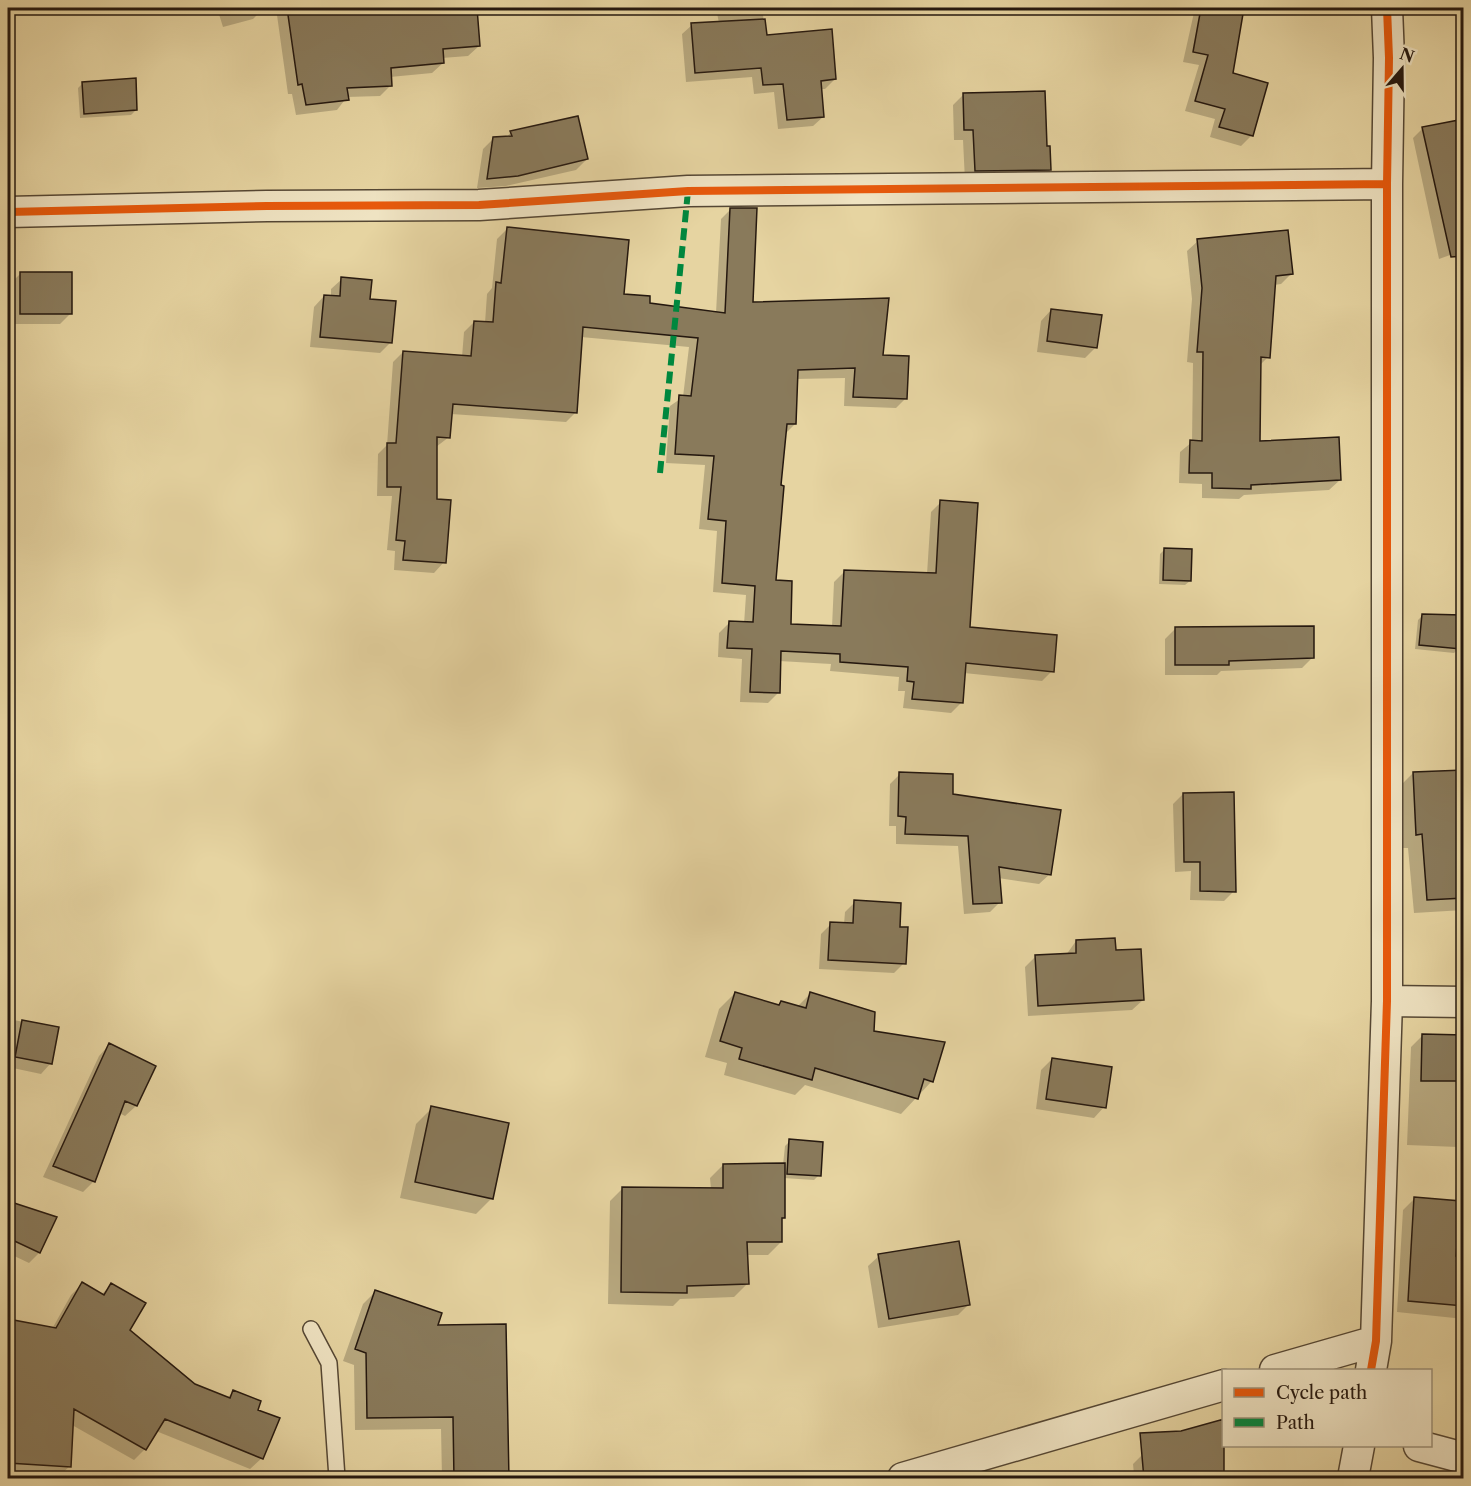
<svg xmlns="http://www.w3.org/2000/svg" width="1471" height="1486" viewBox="0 0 1471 1486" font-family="'Libre Caslon Text',serif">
<rect width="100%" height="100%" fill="#e6d4a1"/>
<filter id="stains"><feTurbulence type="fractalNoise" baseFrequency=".00333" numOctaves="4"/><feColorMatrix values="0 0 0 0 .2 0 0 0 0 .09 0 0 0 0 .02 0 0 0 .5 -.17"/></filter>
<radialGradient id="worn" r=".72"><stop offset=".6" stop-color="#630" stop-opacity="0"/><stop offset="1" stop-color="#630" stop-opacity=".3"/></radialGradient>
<path fill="#0003" d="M 217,8 L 256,8 L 258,14 L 253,19 L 223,27 Z
M 276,8 L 475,8 L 479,46 L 468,56 L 442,58 L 443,63 L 432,73 L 390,77 L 391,85 L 380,96 L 347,97 L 337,110 L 296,115 L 292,94 L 288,94 Z
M 716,8 L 762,8 L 766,36 L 835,79 L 825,89 L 820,89 L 823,117 L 813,126 L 778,129 L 774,92 L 754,94 L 752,77 L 686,82 L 682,34 L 692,25 L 719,23 Z
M 1195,8 L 1242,8 L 1231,74 L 1266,84 L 1251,136 L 1241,146 L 1210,137 L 1215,119 L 1185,111 L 1199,65 L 1183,62 Z
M 83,83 L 136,110 L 131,115 L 80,118 L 78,88 Z
M 964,94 L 1046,148 L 1050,170 L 1039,180 L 965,181 L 963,140 L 954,140 L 953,105 Z
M 1423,128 L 1464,250 L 1439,259 L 1413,138 Z
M 511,132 L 587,159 L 576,170 L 506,186 L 477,188 L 483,149 L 494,138 L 506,138 Z
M 731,209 L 752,303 L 881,356 L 906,398 L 896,408 L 844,406 L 845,378 L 796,379 L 795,424 L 785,434 L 774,582 L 790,625 L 832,627 L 834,582 L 844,572 L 927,574 L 931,512 L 941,502 L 969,628 L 1052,671 L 1042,681 L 964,673 L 961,703 L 951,713 L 903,708 L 905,691 L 898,691 L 899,677 L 830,671 L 831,664 L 779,661 L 778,693 L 768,703 L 740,702 L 742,659 L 718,657 L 719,633 L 729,623 L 744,624 L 746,595 L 713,592 L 717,531 L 699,529 L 705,465 L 666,463 L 670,406 L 683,397 L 689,347 L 581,337 L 576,412 L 566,422 L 451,414 L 449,437 L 436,447 L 435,501 L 444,562 L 434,573 L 394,570 L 395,551 L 387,550 L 392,496 L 377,496 L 378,454 L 387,445 L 393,362 L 403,352 L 462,357 L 464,332 L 474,322 L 485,323 L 487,294 L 492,288 L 497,239 L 507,229 L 622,295 L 648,305 L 716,313 L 721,219 Z
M 1198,241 L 1291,274 L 1281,284 L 1274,285 L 1268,357 L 1259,366 L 1259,442 L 1340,480 L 1329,490 L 1244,495 L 1239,499 L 1202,498 L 1202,484 L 1179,483 L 1180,452 L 1192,442 L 1193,363 L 1187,362 L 1192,299 L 1187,251 Z
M 21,273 L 70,314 L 60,324 L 10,324 L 10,284 Z
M 342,279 L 369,300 L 390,343 L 380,353 L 310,347 L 314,307 L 324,296 L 331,297 L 331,289 Z
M 1051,310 L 1096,347 L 1085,358 L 1037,352 L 1041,321 Z
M 1165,549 L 1190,581 L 1185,585 L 1159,584 L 1160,554 Z
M 1423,615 L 1459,648 L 1454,653 L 1415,649 L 1418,620 Z
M 1176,628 L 1313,657 L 1302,668 L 1221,671 L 1217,675 L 1165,675 L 1165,639 Z
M 1464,772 L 1464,910 L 1414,913 L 1408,848 L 1402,848 L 1399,787 L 1413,773 Z
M 900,774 L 951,795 L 1050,874 L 1039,884 L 998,878 L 1000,902 L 990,912 L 964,914 L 958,846 L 896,844 L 896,826 L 889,826 L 890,784 Z
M 1183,794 L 1234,891 L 1224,901 L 1190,900 L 1191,871 L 1175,872 L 1173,804 Z
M 855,902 L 898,928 L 904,963 L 894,973 L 819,969 L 821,934 L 831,924 L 844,924 L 845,912 Z
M 1076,941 L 1115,952 L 1143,1000 L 1132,1010 L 1028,1016 L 1025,967 L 1036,956 L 1066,955 Z
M 735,993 L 778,1006 L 781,1002 L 797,1007 L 810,994 L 873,1033 L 932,1081 L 901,1114 L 805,1085 L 795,1095 L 724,1075 L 727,1063 L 705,1057 L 719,1009 Z
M 8,1019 L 57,1028 L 50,1064 L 41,1074 L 8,1067 Z
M 1423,1035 L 1464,1037 L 1464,1319 L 1397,1312 L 1403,1210 L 1415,1198 L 1455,1202 L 1458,1147 L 1407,1145 L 1411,1047 Z
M 109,1045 L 154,1066 L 136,1106 L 125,1116 L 119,1113 L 94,1181 L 83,1192 L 43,1177 L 99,1056 Z
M 1052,1059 L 1104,1107 L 1094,1118 L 1036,1109 L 1041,1070 Z
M 432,1108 L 492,1198 L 476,1214 L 400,1198 L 416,1124 Z
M 790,1141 L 819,1175 L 814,1180 L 783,1178 L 781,1242 L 768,1255 L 746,1255 L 747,1284 L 734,1297 L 680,1299 L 673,1306 L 608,1304 L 610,1201 L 623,1188 L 711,1189 L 710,1178 L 723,1165 L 783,1165 L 785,1146 Z
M 8,1203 L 55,1218 L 39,1253 L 29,1263 L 8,1253 Z
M 879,1256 L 968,1305 L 958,1315 L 878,1328 L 868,1266 Z
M 82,1284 L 101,1295 L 111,1285 L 128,1330 L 195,1385 L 227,1398 L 234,1391 L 256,1410 L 262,1458 L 250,1469 L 156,1431 L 145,1449 L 134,1460 L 72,1425 L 70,1466 L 58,1477 L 8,1474 L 8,1321 L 52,1329 L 71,1295 Z
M 375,1292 L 436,1327 L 508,1478 L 442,1478 L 441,1429 L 355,1430 L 354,1365 L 343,1361 L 363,1304 Z
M 1464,1369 L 1464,1400 L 1460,1400 Z
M 1142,1455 L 1255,1478 L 1107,1478 L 1134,1475 L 1133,1464 Z"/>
<path fill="#897a5b" stroke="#25180f" stroke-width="1.5" d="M 287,8 L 477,8 L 480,46 L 443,49 L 444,63 L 391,68 L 392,86 L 347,88 L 349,100 L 306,105 L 302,84 L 298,85 Z
M 1201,8 L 1244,8 L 1233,73 L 1268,83 L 1253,136 L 1219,127 L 1225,109 L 1195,101 L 1208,55 L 1193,52 Z
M 765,19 L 767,35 L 832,29 L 836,79 L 821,81 L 824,117 L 787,120 L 783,84 L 763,85 L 761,68 L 695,73 L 691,23 Z
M 136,78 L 137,110 L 84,114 L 82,82 Z
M 1045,91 L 1047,146 L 1050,146 L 1051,170 L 975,171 L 973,130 L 964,130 L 963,93 Z
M 578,116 L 588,159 L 518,176 L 487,179 L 493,137 L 512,136 L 510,131 Z
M 1464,119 L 1464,256 L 1451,257 L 1422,127 Z
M 730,208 L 757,208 L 753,302 L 889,298 L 883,355 L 909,356 L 907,399 L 853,397 L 855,368 L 798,370 L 796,424 L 787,424 L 781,485 L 784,486 L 776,580 L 792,581 L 791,624 L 841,626 L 844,570 L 936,573 L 940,500 L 978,503 L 970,627 L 1057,635 L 1054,672 L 966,663 L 963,703 L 912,699 L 914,682 L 907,681 L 908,667 L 840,662 L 840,654 L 781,651 L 780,693 L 750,692 L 752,649 L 727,648 L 729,621 L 753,622 L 755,586 L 722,583 L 726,521 L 708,519 L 714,456 L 675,454 L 679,395 L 691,396 L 698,338 L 583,327 L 577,413 L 453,404 L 450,438 L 437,437 L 437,499 L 451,500 L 446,563 L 403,560 L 405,541 L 396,540 L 401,487 L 387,487 L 387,443 L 396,443 L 403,351 L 471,356 L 474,321 L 493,322 L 496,282 L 501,283 L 507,227 L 629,240 L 624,294 L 650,296 L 650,303 L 725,313 Z
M 1288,230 L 1293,274 L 1276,276 L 1270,358 L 1261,357 L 1260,441 L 1339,437 L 1341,480 L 1251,485 L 1251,489 L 1212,488 L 1212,473 L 1189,473 L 1190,440 L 1202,441 L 1203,352 L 1197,352 L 1202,288 L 1197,239 Z
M 20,272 L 72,272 L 72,314 L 20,314 Z
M 341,277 L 372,280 L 370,299 L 396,301 L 392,343 L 320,337 L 324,295 L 340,296 Z
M 1051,309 L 1102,315 L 1097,348 L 1047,341 Z
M 1164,548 L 1192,549 L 1191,581 L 1163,580 Z
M 1422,614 L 1462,615 L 1461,649 L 1419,645 Z
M 1314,626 L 1314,658 L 1229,661 L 1229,665 L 1175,665 L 1175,627 Z
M 1464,770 L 1464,898 L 1427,900 L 1422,834 L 1416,835 L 1413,772 Z
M 899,772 L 953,774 L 953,794 L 1061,810 L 1051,875 L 999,867 L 1002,903 L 973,904 L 968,836 L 905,834 L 906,817 L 898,816 Z
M 1234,792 L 1236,892 L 1200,891 L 1200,862 L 1184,862 L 1183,793 Z
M 854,900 L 901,903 L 900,927 L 908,927 L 906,964 L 828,960 L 830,922 L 853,923 Z
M 1115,938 L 1116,950 L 1141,949 L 1144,1000 L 1038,1006 L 1035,955 L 1076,953 L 1076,940 Z
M 735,992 L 779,1005 L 781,1001 L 806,1008 L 810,992 L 875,1012 L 874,1031 L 945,1042 L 933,1082 L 924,1079 L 918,1099 L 815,1068 L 812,1080 L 739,1059 L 742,1048 L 720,1041 Z
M 22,1020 L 59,1027 L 52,1064 L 15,1057 Z
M 1422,1034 L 1464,1035 L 1464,1081 L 1421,1081 Z
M 109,1043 L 156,1066 L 137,1106 L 125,1101 L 95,1182 L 53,1166 Z
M 1052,1058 L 1112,1067 L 1106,1108 L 1046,1099 Z
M 431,1106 L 509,1123 L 493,1199 L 415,1182 Z
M 789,1139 L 823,1142 L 821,1176 L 787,1174 Z
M 785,1163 L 785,1218 L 782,1218 L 782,1242 L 747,1242 L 749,1284 L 687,1286 L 687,1293 L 621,1292 L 622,1187 L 723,1188 L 723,1164 Z
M 1414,1197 L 1461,1201 L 1456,1256 L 1464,1257 L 1464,1306 L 1408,1301 Z
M 8,1201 L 57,1217 L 40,1253 L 8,1238 Z
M 959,1241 L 970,1305 L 889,1319 L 878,1254 Z
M 82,1282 L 104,1295 L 111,1283 L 146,1303 L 130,1330 L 195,1384 L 230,1398 L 233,1390 L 261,1401 L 258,1410 L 280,1418 L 263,1459 L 165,1419 L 146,1450 L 74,1409 L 71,1467 L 8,1463 L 8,1319 L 56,1328 Z
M 375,1290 L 442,1313 L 438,1325 L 506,1324 L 509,1479 L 454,1479 L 453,1417 L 367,1418 L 366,1353 L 355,1349 Z
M 1224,1419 L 1224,1479 L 1144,1479 L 1140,1433 L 1181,1431 Z"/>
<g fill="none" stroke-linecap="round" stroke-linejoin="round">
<defs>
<path id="service" d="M 311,1329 L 329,1363 L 337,1478"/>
<path id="minor" d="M 8,212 L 267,206 L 479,205 L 688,191 L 1387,184
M 1387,1001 L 1464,1002
M 1275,1370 L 1376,1341
M 1371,1370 L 1376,1341 L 1387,1001 L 1387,184 L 1389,58 L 1387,8
M 1419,1446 L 1464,1458
M 903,1478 L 1224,1385
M 1353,1478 L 1359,1446"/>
</defs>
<use href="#service" stroke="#554734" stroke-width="18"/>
<use href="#minor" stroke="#554734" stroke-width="33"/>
<use href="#service" stroke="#efe3c2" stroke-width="15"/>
<use href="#minor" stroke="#efe3c2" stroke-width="30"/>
<path stroke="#00873e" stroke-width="6" stroke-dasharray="12 6" stroke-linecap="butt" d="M 660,473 L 688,191"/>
<defs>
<path id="cycleway" d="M 8,212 L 267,206 L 479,205 L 688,191 L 1387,184
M 1371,1370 L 1376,1341 L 1387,1001 L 1387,184 L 1389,58 L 1387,8"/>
</defs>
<use href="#cycleway" stroke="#efe3c2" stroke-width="11"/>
<use href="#cycleway" stroke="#e8590c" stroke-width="8"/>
</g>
<rect width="1471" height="1486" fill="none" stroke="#e6d4a1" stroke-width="30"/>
<rect x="9" y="9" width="1453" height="1468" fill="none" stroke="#25180f" stroke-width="3"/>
<rect x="15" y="15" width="1441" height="1456" fill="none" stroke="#25180f" stroke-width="1.5"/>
<rect x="1222" y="1369" width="210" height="78" fill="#efe3c2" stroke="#9e927a" stroke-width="1.5"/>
<rect x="1234" y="1388" width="30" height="9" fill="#e8590c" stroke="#9e927a" stroke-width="1.5"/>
<text x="1276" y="1399" font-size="18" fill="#25180f">Cycle path</text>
<rect x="1234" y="1418" width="30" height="9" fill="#00873e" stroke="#9e927a" stroke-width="1.5"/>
<text x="1276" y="1429" font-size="18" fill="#25180f">Path</text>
<g transform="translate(1402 69) rotate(20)" stroke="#efe3c2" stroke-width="4.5" paint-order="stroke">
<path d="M0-4.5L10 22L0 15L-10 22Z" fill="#25180f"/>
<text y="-9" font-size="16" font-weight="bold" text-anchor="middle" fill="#25180f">N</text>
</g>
<rect width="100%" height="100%" filter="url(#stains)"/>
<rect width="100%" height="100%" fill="url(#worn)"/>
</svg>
